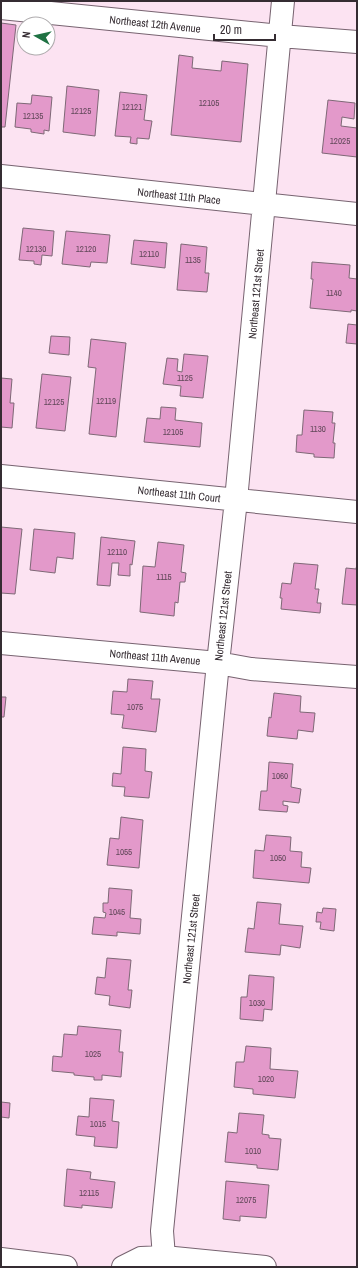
<svg xmlns="http://www.w3.org/2000/svg" width="358" height="1268" viewBox="0 0 358 1268" font-family="'Archivo Narrow',sans-serif">
<rect width="100%" height="100%" fill="#fce3f2"/>
<path fill="#e399ca" stroke="#7e6876" d="M 1,23 L 16,25 L 5,127 L 1,127 Z
M 179,55 L 193,57 L 192,68 L 221,71 L 222,61 L 248,64 L 241,142 L 171,135 Z
M 67,86 L 99,90 L 95,136 L 63,132 Z
M 120,92 L 147,95 L 144,120 L 152,121 L 149,139 L 137,138 L 137,144 L 130,143 L 131,137 L 115,136 Z
M 32,95 L 52,97 L 49,131 L 44,130 L 44,134 L 31,132 L 31,129 L 15,127 L 17,103 L 31,104 Z
M 328,100 L 355,103 L 354,119 L 342,117 L 341,126 L 357,128 L 357,157 L 322,153 Z
M 23,228 L 54,231 L 52,256 L 42,255 L 41,265 L 34,264 L 34,261 L 19,260 Z
M 66,231 L 110,235 L 107,263 L 91,262 L 90,267 L 62,264 Z
M 134,240 L 167,243 L 165,268 L 131,264 Z
M 181,244 L 207,247 L 205,273 L 209,273 L 207,292 L 177,290 Z
M 312,262 L 350,265 L 349,278 L 357,279 L 357,311 L 351,310 L 351,312 L 310,308 L 313,279 L 311,279 Z
M 348,324 L 357,325 L 357,344 L 346,343 Z
M 51,336 L 70,337 L 69,355 L 49,353 Z
M 91,339 L 126,343 L 116,437 L 89,434 L 96,368 L 88,367 Z
M 184,354 L 208,356 L 203,398 L 180,396 L 181,386 L 163,384 L 167,358 L 178,359 L 177,371 L 182,372 Z
M 42,374 L 71,377 L 65,431 L 36,428 Z
M 1,378 L 12,379 L 10,403 L 14,403 L 12,428 L 1,427 Z
M 161,407 L 176,408 L 175,420 L 202,423 L 200,447 L 144,442 L 147,418 L 160,419 Z
M 304,410 L 333,412 L 332,423 L 335,423 L 333,443 L 335,443 L 334,458 L 314,457 L 314,454 L 296,452 L 297,435 L 302,435 Z
M 1,527 L 22,529 L 15,594 L 1,593 Z
M 34,529 L 75,533 L 73,559 L 57,557 L 55,573 L 30,570 Z
M 101,537 L 135,541 L 132,565 L 130,564 L 130,576 L 118,575 L 119,563 L 112,563 L 110,586 L 97,585 Z
M 158,542 L 184,545 L 181,572 L 186,573 L 185,582 L 180,582 L 178,603 L 175,602 L 174,616 L 140,612 L 143,566 L 155,567 Z
M 294,563 L 318,565 L 315,589 L 319,589 L 317,603 L 321,603 L 320,613 L 281,609 L 282,598 L 280,598 L 282,583 L 291,584 Z
M 357,564 L 357,605 L 342,604 L 346,568 L 356,569 Z
M 128,679 L 153,681 L 151,699 L 160,699 L 156,732 L 122,728 L 124,715 L 111,714 L 113,691 L 127,692 Z
M 274,693 L 301,696 L 300,712 L 315,713 L 313,732 L 298,730 L 297,739 L 267,736 L 269,717 L 271,718 Z
M 1,697 L 6,697 L 4,717 L 1,717 Z
M 123,747 L 146,749 L 145,771 L 152,772 L 149,798 L 124,796 L 125,787 L 112,786 L 113,773 L 121,774 Z
M 269,762 L 293,764 L 291,787 L 301,789 L 299,803 L 283,801 L 283,805 L 288,806 L 287,812 L 259,810 L 261,791 L 267,791 Z
M 121,817 L 143,820 L 139,868 L 107,865 L 110,838 L 119,839 Z
M 266,835 L 291,837 L 290,851 L 302,852 L 301,867 L 311,868 L 309,883 L 253,878 L 255,850 L 264,851 Z
M 109,888 L 132,890 L 130,918 L 141,919 L 140,934 L 117,932 L 117,936 L 92,934 L 94,917 L 105,918 L 106,913 L 103,912 L 103,903 L 108,903 Z
M 257,902 L 281,904 L 279,924 L 303,926 L 300,948 L 281,945 L 280,955 L 245,952 L 248,928 L 254,929 Z
M 323,908 L 336,909 L 334,931 L 320,929 L 321,922 L 316,922 L 317,912 L 322,913 Z
M 107,958 L 131,960 L 128,990 L 132,990 L 130,1008 L 109,1005 L 110,996 L 95,994 L 97,977 L 105,978 Z
M 249,975 L 274,977 L 272,1010 L 264,1009 L 263,1021 L 240,1019 L 241,997 L 247,997 Z
M 78,1026 L 121,1030 L 119,1052 L 123,1052 L 121,1077 L 102,1075 L 102,1080 L 94,1080 L 94,1077 L 74,1075 L 74,1073 L 52,1071 L 53,1056 L 62,1057 L 64,1034 L 77,1035 Z
M 246,1046 L 271,1048 L 270,1069 L 298,1071 L 295,1098 L 253,1094 L 253,1089 L 234,1087 L 236,1062 L 244,1062 Z
M 90,1098 L 114,1100 L 112,1121 L 119,1122 L 117,1148 L 94,1146 L 95,1137 L 76,1135 L 78,1116 L 89,1117 Z
M 1,1102 L 10,1103 L 9,1118 L 1,1117 Z
M 239,1113 L 264,1115 L 262,1134 L 269,1135 L 269,1138 L 281,1139 L 278,1170 L 257,1168 L 257,1165 L 225,1162 L 228,1132 L 237,1133 Z
M 67,1169 L 91,1172 L 90,1179 L 115,1182 L 112,1208 L 82,1205 L 82,1208 L 64,1206 Z
M 226,1181 L 269,1185 L 266,1218 L 240,1216 L 240,1221 L 223,1219 Z"/>
<g fill="none" stroke-linecap="round" stroke-linejoin="round">
<defs>
<path id="street" d="M 1,8 L 280,36 L 357,42
M 1,176 L 357,214
M 1,476 L 357,512
M 1,643 L 218,663 L 251,669 L 357,677
M 1,1259 L 66,1267
M 123,1267 L 141,1258 L 164,1257 L 265,1267
M 163,1267 L 164,1257 L 162,1231 L 218,663 L 236,500 L 283,1"/>
</defs>
<use href="#street" stroke="#776370" stroke-width="24"/>
<use href="#street" stroke="#fff" stroke-width="22"/>
</g>
<g text-anchor="middle" stroke-width="3.5" stroke-linejoin="round" paint-order="stroke">
<g font-size="9" fill="#604758">
<text x="209" y="106">12105</text>
<text x="132" y="110">12121</text>
<text x="81" y="114">12125</text>
<text x="33" y="119">12135</text>
<text x="340" y="144">12025</text>
<text x="36" y="252">12130</text>
<text x="86" y="252">12120</text>
<text x="149" y="257">12110</text>
<text x="193" y="263">1135</text>
<text x="334" y="296">1140</text>
<text x="185" y="381">1125</text>
<text x="106" y="404">12119</text>
<text x="54" y="405">12125</text>
<text x="318" y="432">1130</text>
<text x="173" y="435">12105</text>
<text x="117" y="555">12110</text>
<text x="164" y="580">1115</text>
<text x="135" y="710">1075</text>
<text x="280" y="779">1060</text>
<text x="124" y="855">1055</text>
<text x="278" y="861">1050</text>
<text x="117" y="915">1045</text>
<text x="257" y="1006">1030</text>
<text x="93" y="1057">1025</text>
<text x="266" y="1082">1020</text>
<text x="98" y="1127">1015</text>
<text x="253" y="1154">1010</text>
<text x="89" y="1196">12115</text>
<text x="246" y="1203">12075</text>
</g>
<g font-size="11" fill="#352c32" stroke="#fff">
<text transform="translate(155 24) rotate(6)" y="4">Northeast 12th Avenue</text>
<text transform="translate(179 196) rotate(6)" y="4">Northeast 11th Place</text>
<text transform="translate(256 294) rotate(-85)" y="4">Northeast 121st Street</text>
<text transform="translate(179 494) rotate(6)" y="4">Northeast 11th Court</text>
<text transform="translate(223 616) rotate(-84)" y="4">Northeast 121st Street</text>
<text transform="translate(155 657) rotate(5)" y="4">Northeast 11th Avenue</text>
<text transform="translate(191 939) rotate(-84)" y="4">Northeast 121st Street</text>
</g>
</g>
<rect width="358" height="1268" fill="none" stroke="#352c32" stroke-width="4"/>
<g transform="translate(36 36) rotate(278)"><circle r="19" fill="#ffffff" stroke="#aeabad"/>
<path d="M0-3L7 15L0 10L-7 15Z" fill="#1f7243"/>
<text y="-6" font-size="11" font-weight="bold" text-anchor="middle" fill="#352c32">N</text>
</g>
<path d="M214 34v6h61v-6" fill="none" stroke="#352c32" stroke-width="2"/>
<text x="220" y="34" font-size="12" fill="#352c32" stroke="#ffffff" stroke-width="3" paint-order="stroke">20 m</text>
</svg>
